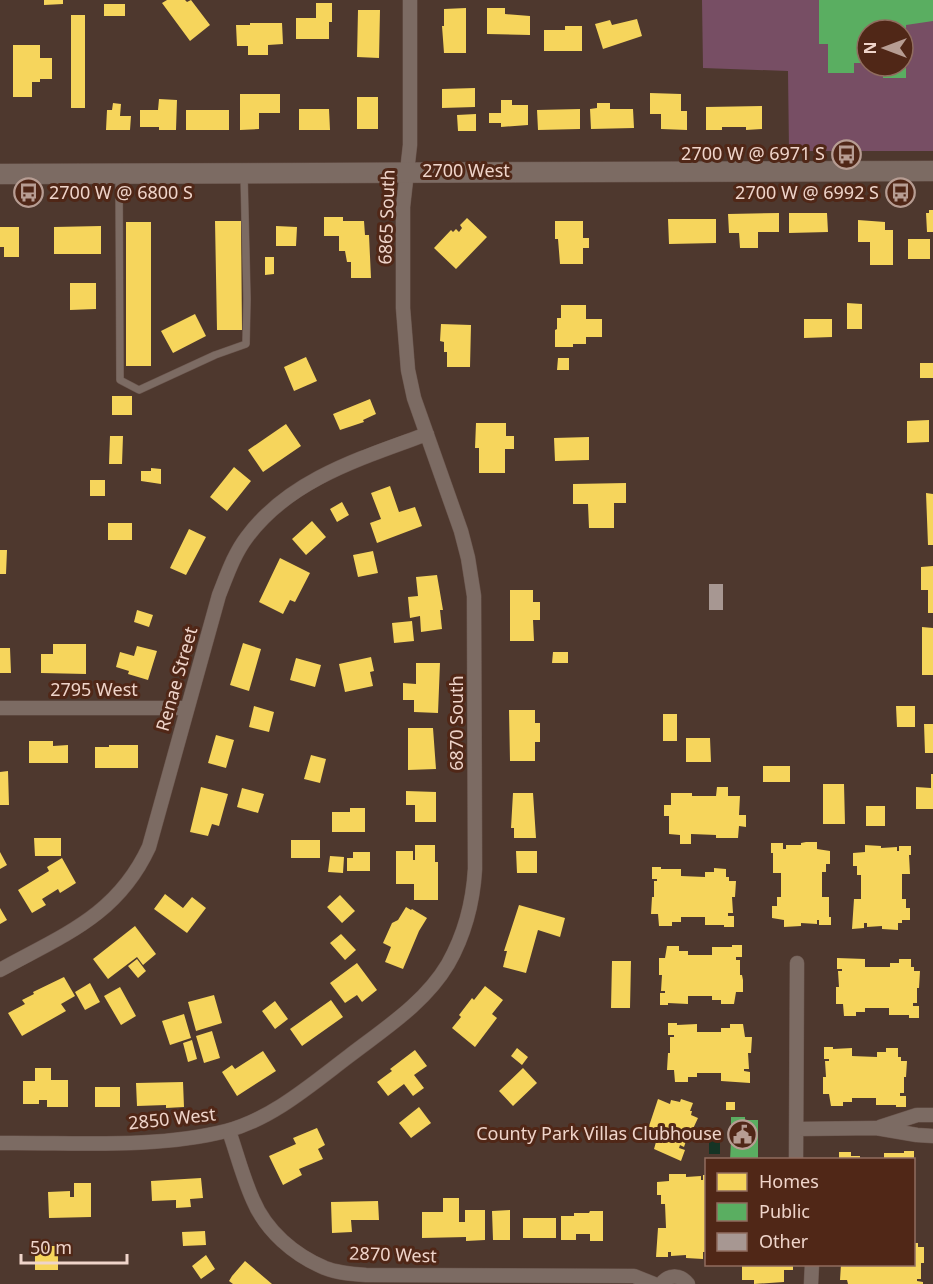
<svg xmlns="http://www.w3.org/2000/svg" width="933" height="1284" viewBox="0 0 933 1284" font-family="'Noto Sans',sans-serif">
<rect width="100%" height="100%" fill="#4e382e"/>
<path fill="#774e64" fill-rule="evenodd" d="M 702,0 L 933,0 L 933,151 L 789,151 L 788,71 L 703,68 ZM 867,30 L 903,30 L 903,66 L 867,66 Z"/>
<path fill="#153425" d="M 709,1128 L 720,1128 L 720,1154 L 709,1154 Z"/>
<path fill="#f6d55c" d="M 44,0 L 63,0 L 63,4 L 44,5 Z
M 167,0 L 185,0 L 187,2 L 191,0 L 210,25 L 190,41 L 162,3 Z
M 316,3 L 332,3 L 332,22 L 329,22 L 329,39 L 296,39 L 296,18 L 316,18 Z
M 104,4 L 125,4 L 125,16 L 104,16 Z
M 466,8 L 466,53 L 444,53 L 442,26 L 444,26 L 444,9 Z
M 487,8 L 505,8 L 505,14 L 530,16 L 530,35 L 487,34 Z
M 358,10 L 380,10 L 379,58 L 357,57 Z
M 71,15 L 85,15 L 85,108 L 71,108 Z
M 637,19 L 642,36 L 603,49 L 595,24 L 610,20 L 612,25 Z
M 250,23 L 282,23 L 283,44 L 268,45 L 268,55 L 248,55 L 248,46 L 237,46 L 236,25 L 250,25 Z
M 565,26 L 582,26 L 582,51 L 544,51 L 544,30 L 565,30 Z
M 13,45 L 40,45 L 40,58 L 52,58 L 52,79 L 40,79 L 40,82 L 32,82 L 32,97 L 13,97 Z
M 475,88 L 475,107 L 442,108 L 442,89 Z
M 650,93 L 681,94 L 681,111 L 687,111 L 687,130 L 661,129 L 661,114 L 650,114 Z
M 240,94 L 280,94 L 280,113 L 259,113 L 259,129 L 240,130 Z
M 357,97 L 378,97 L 378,129 L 357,129 Z
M 159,99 L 177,100 L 176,130 L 159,130 L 159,127 L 140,127 L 140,110 L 158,110 Z
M 501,100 L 512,100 L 512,105 L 528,105 L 528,125 L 501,127 L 501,123 L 489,123 L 489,113 L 501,113 Z
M 113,103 L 121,104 L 120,116 L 131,116 L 130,130 L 106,130 L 107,110 L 112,110 Z
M 597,103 L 610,103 L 610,109 L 633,109 L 634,128 L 591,129 L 590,109 L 597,108 Z
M 762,106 L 762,129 L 746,130 L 746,127 L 722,127 L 722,130 L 706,130 L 706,107 Z
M 299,109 L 329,109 L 330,130 L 299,130 Z
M 580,109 L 580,129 L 538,130 L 537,110 Z
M 186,110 L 229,110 L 229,130 L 186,130 Z
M 476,114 L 476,131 L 458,131 L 457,115 Z
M 929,210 L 933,210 L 933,232 L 927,232 L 926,213 L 929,213 Z
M 779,213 L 779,232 L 758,232 L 758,248 L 740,248 L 739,233 L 729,233 L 728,214 Z
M 789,213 L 827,213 L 828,232 L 789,233 Z
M 324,217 L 343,217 L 343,221 L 364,221 L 365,235 L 369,235 L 371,278 L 351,278 L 351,262 L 347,262 L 345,251 L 339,251 L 339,236 L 324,236 Z
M 467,218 L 487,237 L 456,269 L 434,248 L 451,230 L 453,232 L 456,229 L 459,232 L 462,228 L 460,225 Z
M 668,219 L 716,219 L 716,243 L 669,244 Z
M 858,220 L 885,222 L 885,230 L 893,230 L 893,265 L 870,265 L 870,242 L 858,242 Z
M 215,221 L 241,221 L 242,330 L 217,330 Z
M 555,221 L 583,221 L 583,238 L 589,238 L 589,248 L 583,248 L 583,264 L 560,264 L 558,239 L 555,239 Z
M 126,222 L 151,222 L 151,366 L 126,366 Z
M 101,226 L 101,254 L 54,254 L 54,227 Z
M 276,226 L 297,227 L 296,246 L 276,246 Z
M 0,227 L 19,227 L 19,257 L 4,257 L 4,247 L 0,247 Z
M 908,239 L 930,239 L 930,259 L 908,259 Z
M 265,257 L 274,257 L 274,274 L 265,275 Z
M 70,283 L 96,283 L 96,309 L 70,310 Z
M 847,303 L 862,304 L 862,329 L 847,329 Z
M 561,305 L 586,305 L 586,319 L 602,319 L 602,337 L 586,337 L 586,344 L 573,344 L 573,347 L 555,347 L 555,330 L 557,329 L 557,318 L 561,318 Z
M 195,314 L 206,336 L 173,353 L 161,331 Z
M 804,319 L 832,319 L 832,337 L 804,338 Z
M 441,324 L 471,325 L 470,367 L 447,367 L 447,352 L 444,352 L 444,342 L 440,341 Z
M 306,357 L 317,381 L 294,391 L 284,367 Z
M 558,358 L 569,358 L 569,370 L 557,370 Z
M 920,363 L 933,363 L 933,378 L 920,378 Z
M 112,396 L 132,396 L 132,415 L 112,415 Z
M 370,399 L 376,414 L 363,420 L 364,422 L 340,430 L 333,414 Z
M 929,420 L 929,442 L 907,443 L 907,421 Z
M 476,423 L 506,423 L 506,436 L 514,436 L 514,449 L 505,449 L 505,473 L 479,473 L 479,448 L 475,448 Z
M 286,424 L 301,446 L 263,472 L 248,450 Z
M 110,436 L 123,436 L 122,464 L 109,464 Z
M 589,437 L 589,460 L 555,461 L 554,438 Z
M 234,467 L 251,481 L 227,511 L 210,497 Z
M 151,468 L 161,469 L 161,484 L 141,481 L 141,471 L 151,471 Z
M 90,480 L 105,480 L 105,496 L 90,496 Z
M 626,483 L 626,503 L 614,503 L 614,528 L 589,528 L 588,504 L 573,504 L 573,484 Z
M 390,486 L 399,512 L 415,507 L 422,526 L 377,543 L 370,523 L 381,519 L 371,493 Z
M 926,493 L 933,494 L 933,545 L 928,545 Z
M 342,502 L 349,515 L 337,522 L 330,509 Z
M 312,521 L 326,537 L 306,555 L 292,539 Z
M 108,523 L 132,523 L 132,540 L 108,540 Z
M 189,529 L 206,537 L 186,575 L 170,568 Z
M 0,550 L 7,550 L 6,574 L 0,574 Z
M 373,551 L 378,573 L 358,577 L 353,555 Z
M 280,558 L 310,573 L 295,602 L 290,600 L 283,614 L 259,602 Z
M 933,566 L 933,613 L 928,613 L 928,590 L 921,590 L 921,567 Z
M 437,575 L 443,610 L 440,610 L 442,629 L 421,632 L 420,616 L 410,618 L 408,597 L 418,596 L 416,577 Z
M 510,590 L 533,590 L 533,602 L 540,602 L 540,620 L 533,620 L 534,641 L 510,641 Z
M 137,610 L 153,615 L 149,627 L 134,622 Z
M 412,621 L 414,641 L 394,643 L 392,623 Z
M 922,627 L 933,628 L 933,675 L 922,675 Z
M 243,643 L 261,649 L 249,691 L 230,685 Z
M 53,644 L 86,644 L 86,674 L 41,673 L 41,654 L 53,654 Z
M 137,646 L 157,651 L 148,680 L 128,674 L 129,671 L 116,667 L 120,652 L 134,656 Z
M 0,648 L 10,648 L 11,673 L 0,673 Z
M 553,652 L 568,652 L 568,663 L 552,663 Z
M 371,657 L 374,671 L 370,672 L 373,686 L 345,692 L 339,664 Z
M 296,658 L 321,665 L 315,687 L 290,680 Z
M 416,663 L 440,663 L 438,713 L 414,712 L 414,700 L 403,700 L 403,683 L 416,684 Z
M 254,706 L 274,712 L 269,732 L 249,727 Z
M 896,706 L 915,706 L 915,727 L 897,727 Z
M 509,710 L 535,710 L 535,723 L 540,723 L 540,742 L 535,742 L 535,761 L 510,761 Z
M 663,714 L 677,714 L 677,741 L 663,741 Z
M 924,724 L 933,724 L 933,753 L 925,753 Z
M 408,728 L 433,728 L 436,769 L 408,770 Z
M 216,735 L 234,740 L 226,768 L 208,763 Z
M 686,738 L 710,738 L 711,762 L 686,762 Z
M 29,741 L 53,741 L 53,746 L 68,745 L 68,763 L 29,763 Z
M 109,745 L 138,745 L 138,768 L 95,768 L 95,747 L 109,747 Z
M 311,755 L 326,759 L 320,783 L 304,779 Z
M 763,766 L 790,766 L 790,782 L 763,782 Z
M 8,771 L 9,805 L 0,805 L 0,772 Z
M 931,774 L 933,774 L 933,809 L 916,809 L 916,787 L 931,788 Z
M 823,784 L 844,784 L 845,824 L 823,824 Z
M 201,787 L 228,794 L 219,826 L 212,824 L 208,836 L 190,832 Z
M 717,787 L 728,787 L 728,796 L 740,796 L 739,815 L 746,815 L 746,827 L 739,826 L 738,838 L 716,838 L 716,835 L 691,834 L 691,844 L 680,844 L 680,835 L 669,834 L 669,816 L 664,816 L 664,805 L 671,805 L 671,793 L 692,793 L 692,796 L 716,796 Z
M 242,788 L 264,794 L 258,813 L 237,807 Z
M 406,791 L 436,792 L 436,822 L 415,822 L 415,805 L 406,805 Z
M 513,793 L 533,793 L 536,838 L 514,838 L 514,828 L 511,828 Z
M 866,806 L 885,806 L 885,826 L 866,826 Z
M 350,808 L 365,808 L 365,832 L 332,832 L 332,812 L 350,812 Z
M 34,838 L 61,838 L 61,856 L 35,856 Z
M 291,840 L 320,840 L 320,858 L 291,858 Z
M 806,842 L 817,842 L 817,849 L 830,851 L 830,864 L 826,864 L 826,872 L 822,872 L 822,897 L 829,897 L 829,917 L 831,917 L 831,925 L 819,925 L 819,920 L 817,920 L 817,924 L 801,923 L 801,926 L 784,927 L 784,920 L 772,918 L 772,906 L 777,906 L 777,897 L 781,897 L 781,873 L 773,873 L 773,853 L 771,853 L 771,843 L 783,843 L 783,849 L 786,849 L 786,845 L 801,845 L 801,843 Z
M 415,845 L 435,845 L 435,862 L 438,862 L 438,900 L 414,900 L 414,884 L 396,884 L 396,851 L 413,851 L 413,860 L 415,860 Z
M 865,845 L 881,846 L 881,848 L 897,847 L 897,851 L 899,851 L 899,846 L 911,846 L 911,855 L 909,855 L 910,874 L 902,874 L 902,899 L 906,899 L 906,908 L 910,908 L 910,920 L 902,920 L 902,923 L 898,923 L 898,930 L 882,929 L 882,926 L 867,927 L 867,923 L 864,923 L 864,928 L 852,929 L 854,899 L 861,899 L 861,875 L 857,875 L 857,866 L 853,866 L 853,853 L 865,852 Z
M 516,851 L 537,851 L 537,873 L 517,873 Z
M 0,852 L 7,865 L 0,869 Z
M 353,852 L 370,852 L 370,871 L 347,871 L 347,858 L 353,858 Z
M 330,856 L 344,857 L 343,873 L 328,872 Z
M 62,858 L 76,883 L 60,893 L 58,889 L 42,899 L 46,905 L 32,913 L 18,890 L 49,871 L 47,867 Z
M 652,867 L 661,867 L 661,869 L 681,869 L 681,876 L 705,877 L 705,872 L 714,872 L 714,868 L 726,869 L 726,877 L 729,877 L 729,881 L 736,881 L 735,897 L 732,897 L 733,913 L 728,913 L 728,916 L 734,916 L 734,927 L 724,927 L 724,925 L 705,925 L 705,917 L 681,917 L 681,922 L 672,922 L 672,926 L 659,926 L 658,914 L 651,914 L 652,897 L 654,897 L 654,881 L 657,881 L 657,879 L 652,879 Z
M 165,894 L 183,908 L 192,897 L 206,908 L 187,933 L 154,909 Z
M 340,895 L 355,911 L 342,923 L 327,907 Z
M 519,905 L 565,918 L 560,937 L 538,930 L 526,973 L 503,967 L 507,951 L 504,951 Z
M 406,907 L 411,910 L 412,909 L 427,918 L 419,931 L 403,969 L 385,962 L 391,947 L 383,943 L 392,923 L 398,920 Z
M 0,908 L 7,920 L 0,924 Z
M 135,926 L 156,954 L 143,965 L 137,957 L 108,979 L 93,959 Z
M 341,934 L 356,950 L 345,960 L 330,943 Z
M 732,945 L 742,945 L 742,957 L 736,957 L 736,960 L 740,960 L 740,975 L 742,975 L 743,980 L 743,992 L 736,992 L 734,1004 L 721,1004 L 721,1000 L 712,1000 L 712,996 L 688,996 L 688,1004 L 668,1003 L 668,1005 L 660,1005 L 660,993 L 665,993 L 665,991 L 661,991 L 662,975 L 659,975 L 659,958 L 665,958 L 667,946 L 679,946 L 679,951 L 688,951 L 688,955 L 712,955 L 712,947 L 732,947 Z
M 837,958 L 865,959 L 865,967 L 890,967 L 890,963 L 899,963 L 899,959 L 911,959 L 911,967 L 914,967 L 914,971 L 920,971 L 919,988 L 917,988 L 917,1003 L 913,1003 L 913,1006 L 919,1006 L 919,1018 L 909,1018 L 909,1015 L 889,1015 L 889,1008 L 865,1008 L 865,1012 L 856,1012 L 856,1016 L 844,1016 L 843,1004 L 836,1004 L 836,987 L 839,987 L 838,971 L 842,971 L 842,969 L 837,969 Z
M 137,959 L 146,971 L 138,978 L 128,966 Z
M 612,961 L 631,961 L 630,1008 L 611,1008 Z
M 357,963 L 377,990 L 362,1002 L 357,995 L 345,1003 L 330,983 Z
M 64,977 L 75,996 L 61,1004 L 66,1011 L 22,1036 L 8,1013 L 25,1004 L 22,1000 L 34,994 L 33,992 Z
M 90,983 L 100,1002 L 85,1010 L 75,992 Z
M 485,986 L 503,1000 L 492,1014 L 497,1018 L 475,1047 L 452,1028 L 461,1017 L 459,1015 L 472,998 L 474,1000 Z
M 120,987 L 136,1016 L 121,1025 L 104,996 Z
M 214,995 L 222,1023 L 196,1031 L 188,1002 Z
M 331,1000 L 343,1017 L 302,1046 L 290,1029 Z
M 275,1001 L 288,1019 L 275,1029 L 262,1011 Z
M 184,1014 L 191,1038 L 170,1045 L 162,1021 Z
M 668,1023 L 677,1023 L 677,1025 L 697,1024 L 697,1032 L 721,1032 L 721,1028 L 730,1028 L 730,1024 L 743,1024 L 745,1037 L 752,1037 L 751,1053 L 748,1053 L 749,1069 L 744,1069 L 744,1071 L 750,1072 L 750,1083 L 721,1081 L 721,1073 L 697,1073 L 697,1077 L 688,1077 L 688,1082 L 675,1082 L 674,1070 L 667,1070 L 668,1053 L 670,1053 L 670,1037 L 674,1037 L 674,1035 L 668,1035 Z
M 212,1031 L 220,1058 L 204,1063 L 196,1036 Z
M 192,1040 L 197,1059 L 188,1062 L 183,1043 Z
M 824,1047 L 833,1047 L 833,1049 L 852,1048 L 852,1056 L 877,1057 L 877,1052 L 886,1052 L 886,1048 L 898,1048 L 898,1057 L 901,1057 L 901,1061 L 907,1061 L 906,1077 L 904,1077 L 904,1093 L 900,1093 L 900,1096 L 906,1096 L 906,1107 L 896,1107 L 896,1105 L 876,1105 L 876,1098 L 852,1098 L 852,1102 L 843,1102 L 843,1106 L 831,1106 L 829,1094 L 823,1094 L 823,1077 L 826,1077 L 825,1061 L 829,1061 L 829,1059 L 824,1059 Z
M 517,1048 L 528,1057 L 522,1065 L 511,1056 Z
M 415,1050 L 427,1066 L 414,1075 L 424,1088 L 413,1096 L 404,1084 L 388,1096 L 377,1082 L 392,1071 L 390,1069 Z
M 263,1051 L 276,1071 L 237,1096 L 222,1072 L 232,1065 L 235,1069 Z
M 35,1068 L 51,1068 L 51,1080 L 68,1080 L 68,1107 L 47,1107 L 47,1100 L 39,1100 L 39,1104 L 23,1104 L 23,1081 L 35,1081 Z
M 523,1068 L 537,1083 L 513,1106 L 499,1091 Z
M 183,1082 L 184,1107 L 166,1108 L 166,1105 L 137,1106 L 136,1083 Z
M 95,1087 L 120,1087 L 120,1107 L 95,1107 Z
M 658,1099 L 670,1104 L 671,1100 L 680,1102 L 681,1099 L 693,1103 L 690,1111 L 692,1111 L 691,1115 L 698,1118 L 691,1133 L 689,1132 L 684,1147 L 680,1145 L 679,1148 L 685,1150 L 681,1161 L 654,1149 L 656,1142 L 645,1138 Z
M 726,1102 L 735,1102 L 735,1110 L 726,1110 Z
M 419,1107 L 431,1123 L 411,1138 L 399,1123 Z
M 317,1128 L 325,1145 L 318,1149 L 323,1159 L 299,1169 L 302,1175 L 283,1185 L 269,1156 L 296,1144 L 293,1138 Z
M 904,1151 L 914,1151 L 914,1160 L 884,1160 L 884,1153 L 904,1153 Z
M 839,1152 L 851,1152 L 851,1156 L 860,1156 L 860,1160 L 839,1160 Z
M 669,1174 L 686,1174 L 686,1177 L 701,1176 L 701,1180 L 703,1180 L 703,1175 L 706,1175 L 706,1252 L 703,1252 L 703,1259 L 686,1258 L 686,1255 L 671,1256 L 671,1252 L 668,1252 L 668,1257 L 656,1257 L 658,1228 L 666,1228 L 665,1204 L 661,1204 L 661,1195 L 657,1195 L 657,1182 L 669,1181 Z
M 201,1178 L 203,1198 L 190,1199 L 191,1207 L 176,1208 L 176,1200 L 152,1201 L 151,1181 Z
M 74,1183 L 91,1183 L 91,1217 L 49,1218 L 48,1192 L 70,1191 L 70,1197 L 74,1197 Z
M 443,1198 L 459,1198 L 459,1222 L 465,1222 L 465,1210 L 485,1210 L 485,1240 L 466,1241 L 466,1237 L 422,1238 L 422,1212 L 443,1212 Z
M 378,1201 L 379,1220 L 351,1220 L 352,1232 L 332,1233 L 331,1202 Z
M 510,1210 L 510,1240 L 493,1240 L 492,1211 Z
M 590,1211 L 603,1211 L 603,1241 L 590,1241 L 590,1234 L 576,1234 L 576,1240 L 561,1240 L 561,1216 L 574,1216 L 574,1213 L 589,1213 Z
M 523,1218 L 556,1218 L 556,1238 L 523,1238 Z
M 205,1231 L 206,1245 L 183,1246 L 182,1232 Z
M 914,1243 L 918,1243 L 918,1247 L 924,1247 L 924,1263 L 921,1263 L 921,1279 L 917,1279 L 917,1281 L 923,1282 L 923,1284 L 848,1284 L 847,1280 L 840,1280 L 841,1264 L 914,1264 Z
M 35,1246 L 58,1246 L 58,1270 L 35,1270 Z
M 206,1255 L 215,1269 L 201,1279 L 192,1266 Z
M 245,1261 L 272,1284 L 233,1284 L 229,1281 L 232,1276 Z
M 742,1264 L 793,1264 L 793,1270 L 784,1270 L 784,1282 L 754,1284 L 754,1280 L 742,1280 Z"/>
<path fill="#5aae61" d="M 819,0 L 933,0 L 933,21 L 906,25 L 906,78 L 883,78 L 883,66 L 903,66 L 903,30 L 867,30 L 867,63 L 854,63 L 854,73 L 828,73 L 828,44 L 819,44 Z
M 731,1117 L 745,1117 L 745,1120 L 758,1120 L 758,1160 L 730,1160 L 731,1141 L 729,1141 L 729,1127 L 731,1127 Z"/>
<path fill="#a79792" d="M 709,584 L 723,584 L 723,610 L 709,610 Z"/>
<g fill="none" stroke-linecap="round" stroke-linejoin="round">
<defs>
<path id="lane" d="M 119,175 L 120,380 L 139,390 L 215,355 L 246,344 L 247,299 L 244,174"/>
<path id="street" d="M 0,708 L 187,708
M 0,970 C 63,935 117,916 149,847 L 219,595 C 227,575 234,554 247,537 C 290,479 362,458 427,434
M 880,1127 L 917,1115 L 933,1115
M 797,1129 L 876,1128 L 917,1135 L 933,1136
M 229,1131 C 237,1154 243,1178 253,1200 C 266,1231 294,1255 325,1268 C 338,1273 352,1274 366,1275 L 634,1276 L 654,1284
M 0,1143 C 73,1142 155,1149 226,1131 C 272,1119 312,1084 349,1056 C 384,1029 425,1003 448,964 C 465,934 473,903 475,869 L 474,596 L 468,558 L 461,531 L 414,398 L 408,370 L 403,308 L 403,207 L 410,145 L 410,0
M 796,1160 L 797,963
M 661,1284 C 669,1274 680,1274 688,1284
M 811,1284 L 812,1264"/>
<path id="secondary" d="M 0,174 L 933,171"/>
</defs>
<use href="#lane" stroke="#6b564e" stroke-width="8"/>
<use href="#street" stroke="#6b564e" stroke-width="15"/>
<use href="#secondary" stroke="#6b564e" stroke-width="21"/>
<use href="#lane" stroke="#7c6b63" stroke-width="7"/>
<use href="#street" stroke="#7c6b63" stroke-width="14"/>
<use href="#secondary" stroke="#7c6b63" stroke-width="20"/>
</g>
<defs>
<symbol id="bus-ring" viewBox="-11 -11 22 22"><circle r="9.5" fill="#502717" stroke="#b79d93" stroke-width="1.5"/><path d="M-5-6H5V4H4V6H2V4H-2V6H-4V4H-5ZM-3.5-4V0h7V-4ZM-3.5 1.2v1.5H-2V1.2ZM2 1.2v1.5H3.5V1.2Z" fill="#b79d93"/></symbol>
<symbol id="civic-ring" viewBox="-11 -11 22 22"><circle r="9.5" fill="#502717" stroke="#b79d93" stroke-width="1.5"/><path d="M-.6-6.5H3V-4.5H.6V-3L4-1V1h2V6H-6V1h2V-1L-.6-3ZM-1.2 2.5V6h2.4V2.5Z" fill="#b79d93"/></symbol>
</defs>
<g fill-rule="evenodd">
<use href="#bus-ring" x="830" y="138" width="33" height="33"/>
<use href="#bus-ring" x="12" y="176" width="33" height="33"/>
<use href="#bus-ring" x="884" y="176" width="33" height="33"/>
<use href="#civic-ring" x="726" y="1118" width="33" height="33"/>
</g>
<g text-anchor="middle" stroke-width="6" stroke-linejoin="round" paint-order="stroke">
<g font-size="18" fill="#efd4ca" stroke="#502717" text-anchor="end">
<text x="825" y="160">2700 W @ 6971 S</text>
<text x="49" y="199" text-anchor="start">2700 W @ 6800 S</text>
<text x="879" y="199">2700 W @ 6992 S</text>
<text x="722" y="1140">County Park Villas Clubhouse</text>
</g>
<g font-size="18" fill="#efd4ca" stroke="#502717">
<text x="466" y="177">2700 West</text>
<text transform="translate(387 217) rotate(-88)" y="6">6865 South</text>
<text transform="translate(177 679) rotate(-74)" y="6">Renae Street</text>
<text x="94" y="696">2795 West</text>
<text transform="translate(457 723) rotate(-90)" y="6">6870 South</text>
<text transform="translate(172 1119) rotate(-6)" y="6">2850 West</text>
<text transform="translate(393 1255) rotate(2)" y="6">2870 West</text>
</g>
</g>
<rect x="705" y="1158" width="210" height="108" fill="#502717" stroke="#906c5f" stroke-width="1.5"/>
<rect x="717" y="1173" width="30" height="18" fill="#f6d55c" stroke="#906c5f" stroke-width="1.5"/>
<text x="759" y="1188" font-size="18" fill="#efd4ca">Homes</text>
<rect x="717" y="1203" width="30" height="18" fill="#5aae61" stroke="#906c5f" stroke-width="1.5"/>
<text x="759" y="1218" font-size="18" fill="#efd4ca">Public</text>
<rect x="717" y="1233" width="30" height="18" fill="#a79792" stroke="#906c5f" stroke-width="1.5"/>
<text x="759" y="1248" font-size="18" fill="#efd4ca">Other</text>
<g transform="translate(885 48) rotate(270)"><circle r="28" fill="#502717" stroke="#906c5f" stroke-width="1.5"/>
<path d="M0-4.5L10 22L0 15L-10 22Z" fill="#b79d93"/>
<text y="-9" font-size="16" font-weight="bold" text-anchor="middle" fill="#efd4ca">N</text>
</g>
<path d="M21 1254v9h106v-9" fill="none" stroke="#efd4ca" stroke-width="3"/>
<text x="30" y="1254" font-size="18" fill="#efd4ca" stroke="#502717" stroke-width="4.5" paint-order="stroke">50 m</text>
</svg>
